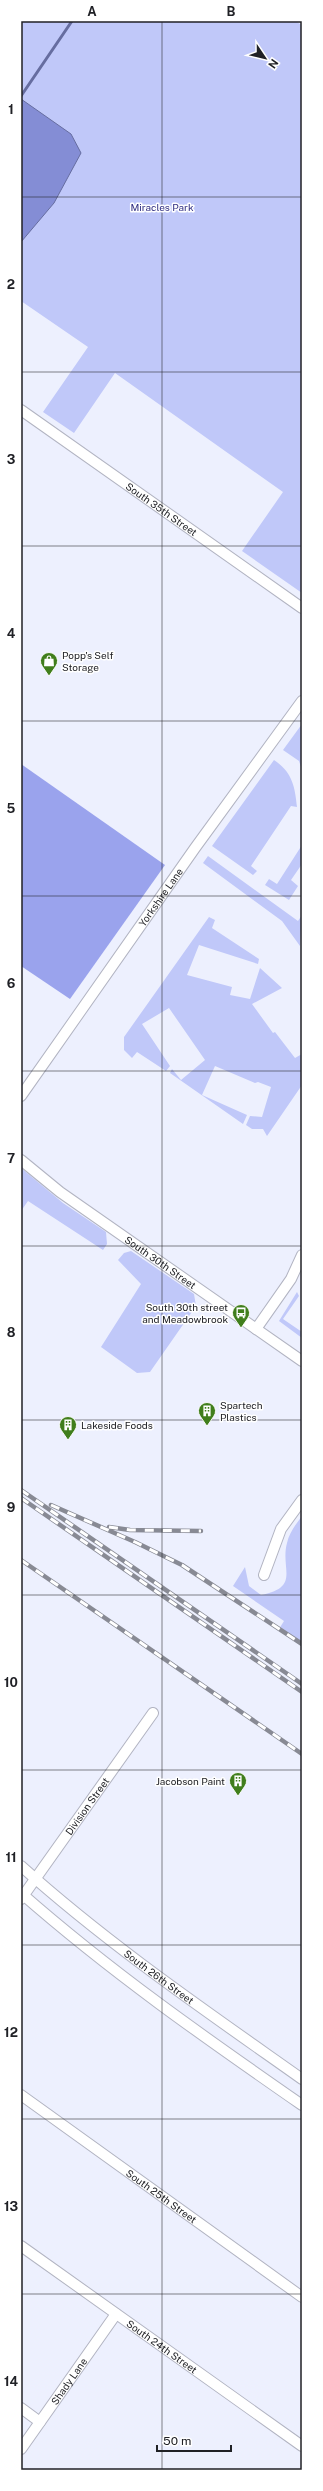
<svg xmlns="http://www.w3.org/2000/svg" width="323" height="2491" viewBox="0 0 323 2491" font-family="'Public Sans',sans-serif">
<rect width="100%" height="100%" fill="#edf0fe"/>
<path fill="#c0c8f9" d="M 21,21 L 295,21 L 302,25 L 302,593 L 242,551 L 283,492 L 115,373 L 74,433 L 43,412 L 88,347 L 21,301 Z
M 302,724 L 302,770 L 299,761 L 283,750 Z
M 274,760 C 292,772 295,786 297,807 L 291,806 L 251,866 L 257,871 L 253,875 L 212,846 Z
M 302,845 L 302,864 L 291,880 L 298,886 L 289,900 L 265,885 L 269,879 L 277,884 Z
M 208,856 L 298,921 L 302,915 L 300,946 L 282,921 L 203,863 Z
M 209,917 L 215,920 L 212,928 L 259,959 L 258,964 L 199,945 L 187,975 L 232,987 L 230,995 L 250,999 L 260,968 L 282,988 L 252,1004 L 273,1033 L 275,1032 L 295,1058 L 302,1054 L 302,1085 L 267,1136 L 263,1129 L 252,1129 L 246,1125 L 250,1116 L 262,1117 L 271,1087 L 258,1082 L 255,1083 L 215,1066 L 202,1095 L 247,1115 L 243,1124 L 170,1073 L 172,1069 L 181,1080 L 205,1060 L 169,1008 L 142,1024 L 170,1066 L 166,1071 L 137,1052 L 132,1058 L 124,1050 L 124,1037 Z
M 21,1168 L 63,1203 L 106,1232 L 107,1244 L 103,1250 L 28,1201 L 21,1211 Z
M 131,1251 L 194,1294 L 196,1306 L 150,1372 L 137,1373 L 101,1347 L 141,1284 L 118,1260 L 124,1253 Z
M 297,1292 L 299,1296 L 283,1319 L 302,1332 L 302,1338 L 279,1321 Z
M 302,1516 L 302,1644 L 279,1629 L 284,1621 L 233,1586 L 245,1567 L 249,1586 L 261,1595 C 301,1587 280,1569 287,1543 C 289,1533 296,1524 302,1516 Z"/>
<path fill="#9aa3ed" d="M 21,764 L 165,865 L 70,999 L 21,966 Z"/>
<path fill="#848dd5" stroke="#666da0" d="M 21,99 L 71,134 L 81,153 L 54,203 L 21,242 Z"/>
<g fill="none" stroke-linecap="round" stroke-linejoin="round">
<path stroke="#666da0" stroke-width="3" d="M 21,96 L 72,21"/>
<defs>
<g id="street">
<path id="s1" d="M 21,410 L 302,608"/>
<path id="s2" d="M 21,1096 L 195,848 L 302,701"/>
<path id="s3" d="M 21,1160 L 60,1192 L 302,1361"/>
<path d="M 256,1329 L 291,1279 L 302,1255"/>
<path d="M 264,1575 L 281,1529 L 302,1500"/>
<path id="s4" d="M 21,1866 C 109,1945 206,2011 302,2079"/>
<path d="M 21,1893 C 111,1972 204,2037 302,2105"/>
<path id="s5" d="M 21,1899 L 153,1713"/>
<path id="s6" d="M 21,2095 L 302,2297"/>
<path id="s7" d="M 21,2246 L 302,2446"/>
<path d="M 21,2408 L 40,2422"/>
<path id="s8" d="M 21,2449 L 116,2314"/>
</g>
</defs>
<use href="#street" stroke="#b2b4c2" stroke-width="12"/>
<use href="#street" stroke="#fff" stroke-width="10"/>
<defs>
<path id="rail" d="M 21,1490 L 302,1684
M 21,1498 L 302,1692
M 51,1505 L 135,1542 L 182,1565 L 302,1644
M 109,1527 L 130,1530 L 201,1531
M 21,1560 L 302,1754"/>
</defs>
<use href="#rail" stroke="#888a94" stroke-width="4.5"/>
<use href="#rail" stroke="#fff" stroke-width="3" stroke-dasharray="9" stroke-linecap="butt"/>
</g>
<path fill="none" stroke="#202126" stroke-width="1" stroke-opacity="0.55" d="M 162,21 L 162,2470M 21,197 L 302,197M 21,372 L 302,372M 21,546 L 302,546M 21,721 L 302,721M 21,896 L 302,896M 21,1071 L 302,1071M 21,1246 L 302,1246M 21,1420 L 302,1420M 21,1595 L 302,1595M 21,1770 L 302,1770M 21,1945 L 302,1945M 21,2119 L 302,2119M 21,2294 L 302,2294"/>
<defs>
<symbol id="shop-pin" viewBox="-11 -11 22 30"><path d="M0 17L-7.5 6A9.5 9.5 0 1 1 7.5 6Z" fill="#407e1c" stroke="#fff"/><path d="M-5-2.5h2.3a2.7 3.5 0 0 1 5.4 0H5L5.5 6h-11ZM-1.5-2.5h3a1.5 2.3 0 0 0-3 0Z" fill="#fff"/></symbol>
<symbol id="bus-pin" viewBox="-11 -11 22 30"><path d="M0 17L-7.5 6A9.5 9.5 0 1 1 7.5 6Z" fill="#407e1c" stroke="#fff"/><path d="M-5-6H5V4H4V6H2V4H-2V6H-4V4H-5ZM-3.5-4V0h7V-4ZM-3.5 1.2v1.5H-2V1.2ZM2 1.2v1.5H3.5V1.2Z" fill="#fff"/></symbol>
<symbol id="building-pin" viewBox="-11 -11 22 30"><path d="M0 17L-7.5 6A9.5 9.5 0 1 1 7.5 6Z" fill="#407e1c" stroke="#fff"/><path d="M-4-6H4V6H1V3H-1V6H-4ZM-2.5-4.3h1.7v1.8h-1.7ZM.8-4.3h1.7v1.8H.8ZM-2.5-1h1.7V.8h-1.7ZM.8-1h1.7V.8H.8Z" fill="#fff"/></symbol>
</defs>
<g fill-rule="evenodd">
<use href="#shop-pin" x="39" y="651" width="20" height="27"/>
<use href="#bus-pin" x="231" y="1303" width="20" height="27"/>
<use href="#building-pin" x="197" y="1401" width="20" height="27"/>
<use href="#building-pin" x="58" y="1415" width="20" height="27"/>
<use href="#building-pin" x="228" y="1771" width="20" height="27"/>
</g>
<g text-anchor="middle" stroke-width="3" stroke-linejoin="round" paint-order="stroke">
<g font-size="10" fill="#2f2d81" stroke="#fff">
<text x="162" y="211">Miracles Park</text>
</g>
<g font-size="10" fill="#202126" stroke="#fff">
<text dy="4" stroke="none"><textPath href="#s1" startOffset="172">South 35th Street</textPath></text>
<text dy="4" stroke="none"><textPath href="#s2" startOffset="243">Yorkshire Lane</textPath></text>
<text dy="4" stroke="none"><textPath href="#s3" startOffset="173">South 30th Street</textPath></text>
<text dy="4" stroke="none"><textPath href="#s5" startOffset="114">Division Street</textPath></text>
<text dy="4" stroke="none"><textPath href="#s4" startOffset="177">South 26th Street</textPath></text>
<text dy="4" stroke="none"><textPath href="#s6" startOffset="173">South 25th Street</textPath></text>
<text dy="4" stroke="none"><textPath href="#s7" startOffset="173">South 24th Street</textPath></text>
<text dy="4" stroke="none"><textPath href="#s8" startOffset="83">Shady Lane</textPath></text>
</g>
<g font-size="10" fill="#202126" stroke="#fff" text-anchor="start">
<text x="62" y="659">Popp's Self<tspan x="62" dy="12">Storage</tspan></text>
<text x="228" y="1311" text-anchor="end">South 30th street<tspan x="228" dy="12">and Meadowbrook</tspan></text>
<text x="220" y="1409">Spartech<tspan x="220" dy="12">Plastics</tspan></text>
<text x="81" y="1429">Lakeside Foods</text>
<text x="225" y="1785" text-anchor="end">Jacobson Paint</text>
</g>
</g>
<rect width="323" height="2491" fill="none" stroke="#ffffff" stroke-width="44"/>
<g transform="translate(265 58) rotate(125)" stroke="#ffffff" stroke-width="3" paint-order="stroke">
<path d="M0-3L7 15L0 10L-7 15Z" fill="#202126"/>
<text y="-6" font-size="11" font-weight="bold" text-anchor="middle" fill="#202126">N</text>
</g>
<path d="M157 2445v6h74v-6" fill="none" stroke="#202126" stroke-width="2"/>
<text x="163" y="2445" font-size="12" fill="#202126" stroke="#ffffff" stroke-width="3" paint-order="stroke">50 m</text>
<rect x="22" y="22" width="279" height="2447" fill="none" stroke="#202126" stroke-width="1.5"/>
<g font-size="13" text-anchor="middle" font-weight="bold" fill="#202126">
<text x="92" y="16">A</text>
<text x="231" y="16">B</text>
<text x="11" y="114">1</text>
<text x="11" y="289">2</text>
<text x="11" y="464">3</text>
<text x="11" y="638">4</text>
<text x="11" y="813">5</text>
<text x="11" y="988">6</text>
<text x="11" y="1163">7</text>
<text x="11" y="1337">8</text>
<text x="11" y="1512">9</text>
<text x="11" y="1687">10</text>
<text x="11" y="1862">11</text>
<text x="11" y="2037">12</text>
<text x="11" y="2211">13</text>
<text x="11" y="2386">14</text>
</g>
</svg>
